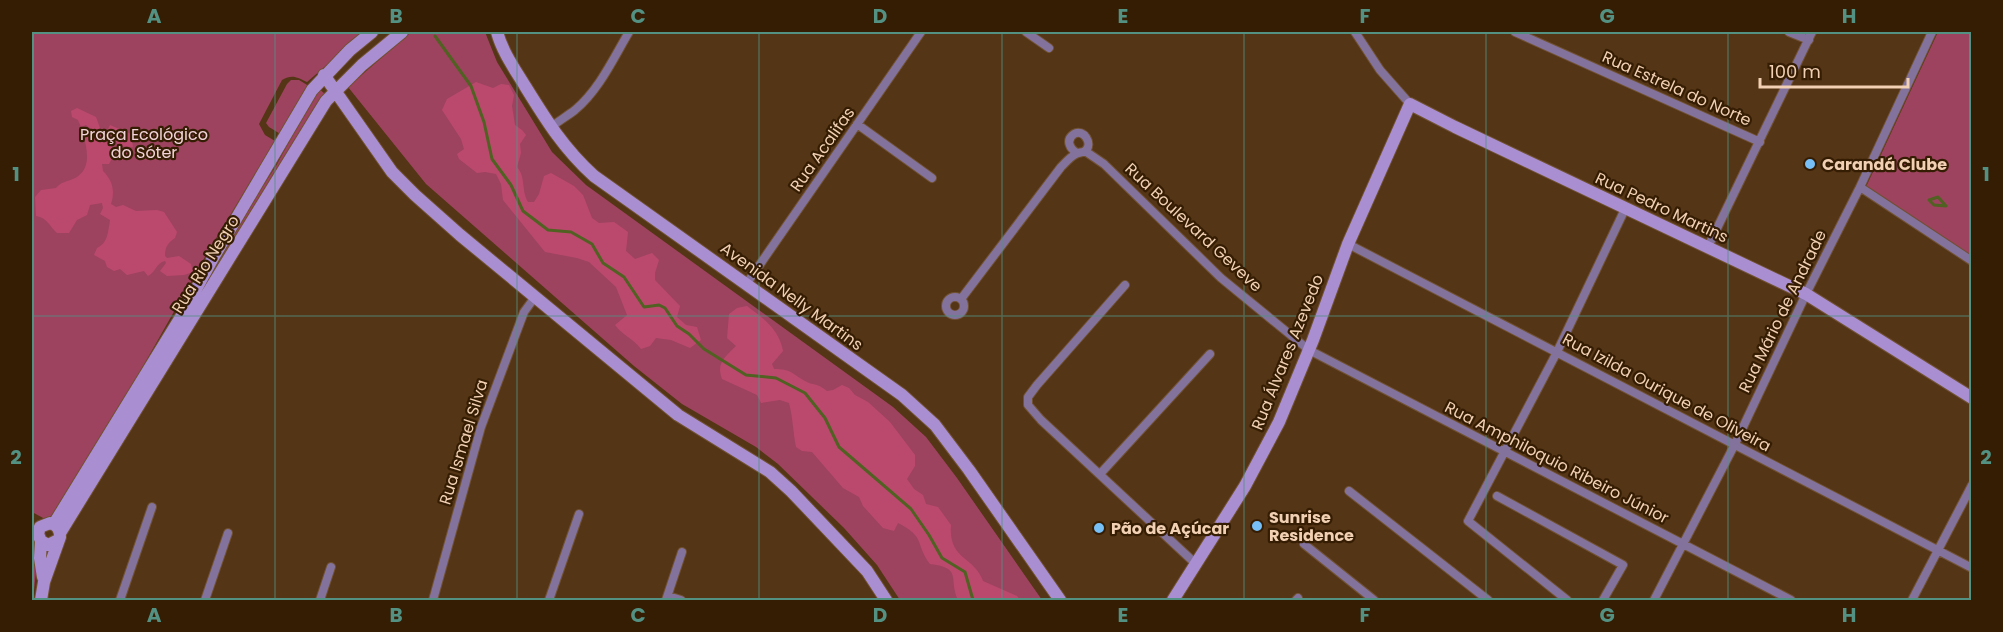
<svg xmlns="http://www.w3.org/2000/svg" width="2003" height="632" viewBox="0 0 2003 632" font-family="Poppins,sans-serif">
<rect width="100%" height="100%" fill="#543515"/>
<path fill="#9d435f" d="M 32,32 L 365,32 L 307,82 C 297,77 292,74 282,80 L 259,124 L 265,135 L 275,141 L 206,255 L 90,460 L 53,519 L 45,519 L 32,512 Z
M 411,32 L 485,32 L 497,62 L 552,152 L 586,185 L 893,407 L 926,437 L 957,478 L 1042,600 L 900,600 L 877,565 L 844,528 L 778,464 L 756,447 L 682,404 L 634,366 L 426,184 L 348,87 Z
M 1938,32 L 1971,32 L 1971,257 L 1865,189 Z
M 291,80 L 299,80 L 312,88 L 315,85 L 326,95 L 189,312 L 215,259 L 276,166 L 290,140 L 269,127 L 266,123 L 287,84 Z
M 32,539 L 37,562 L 33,600 L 32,600 Z"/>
<path fill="#bb496e" d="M 476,82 L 493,88 L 501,84 L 509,85 L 514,95 L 512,106 L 515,125 L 522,130 L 526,135 L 520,144 L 521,153 L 517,167 C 526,177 521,190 528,202 L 534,202 L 539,194 L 544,176 L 551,173 L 574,186 L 583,195 L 592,218 L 599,223 L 614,222 L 628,232 L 626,251 L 635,259 L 652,253 L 659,260 L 655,273 L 655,280 L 680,306 L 677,317 L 686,325 L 697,327 L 701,340 L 690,348 L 671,340 L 656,338 L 650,346 L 641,349 C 633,338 623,336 615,325 L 627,315 L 616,287 L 589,262 L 577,258 L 545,252 L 503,200 L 501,184 L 496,174 L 485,172 L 477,173 L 459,159 L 457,154 L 464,149 L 461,139 L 442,110 L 447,99 Z
M 77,108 L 96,117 L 100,128 L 95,132 L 86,125 L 81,127 L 78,120 L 72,117 L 71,111 Z
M 110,125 L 131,134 L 133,147 L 119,146 L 108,129 Z
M 90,135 C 102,138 110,141 115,153 L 109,164 L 102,164 L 103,171 C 113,181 115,191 111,204 L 116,207 L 123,205 L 136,211 L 157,210 L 164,212 L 177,232 L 175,238 C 168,243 165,246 165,256 L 167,258 L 179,256 L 191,264 L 193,272 L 184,275 L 167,276 L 160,271 L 166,263 L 165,261 C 156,263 156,272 148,276 L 144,271 L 127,275 L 120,269 L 114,271 L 107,267 L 105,261 L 94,255 L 97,248 C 108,243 108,232 110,220 L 100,214 L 103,208 L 102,203 L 90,205 L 87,215 L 77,220 L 69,233 L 57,233 C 49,226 48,218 36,216 L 35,197 L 41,190 L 56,188 C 61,182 66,182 73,179 C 91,171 88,153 84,137 Z
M 747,306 C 764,319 779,329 783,351 L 772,364 L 774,369 C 791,369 791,373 805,381 C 813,386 816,382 827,391 L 833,390 L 842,385 L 849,388 L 855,395 L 868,402 L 890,422 L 915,455 L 915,466 L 907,479 L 914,489 L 923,495 L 926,504 L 938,507 L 951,525 C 948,560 974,556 983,581 L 1017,596 L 1020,600 L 958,600 C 948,578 963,568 930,564 C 915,544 926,537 898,523 L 894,531 L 883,528 L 863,506 L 859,497 L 843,488 L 812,452 L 802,451 L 796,447 C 793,432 793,418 789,403 L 780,400 L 761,403 L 757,395 L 722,379 C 716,363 725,357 736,346 L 727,338 L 729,314 L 737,308 Z"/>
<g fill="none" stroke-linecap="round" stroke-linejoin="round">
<path stroke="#506122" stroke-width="3" d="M 435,36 L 471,86 L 484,122 L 492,159 L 511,185 L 523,211 L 548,230 L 571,232 L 592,244 L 603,263 L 624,277 L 644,307 L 659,305 L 665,308 L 677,326 L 689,334 L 704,349 L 746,375 L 776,378 L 805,393 L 825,418 L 839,447 L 911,509 L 929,535 L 942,558 L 965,572 L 973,600
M 1938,197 L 1946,206 L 1934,205 L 1929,200 Z"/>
<defs>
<path id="street" d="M 1026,32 L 1049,48
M 1355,32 L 1380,70 L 1410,104
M 1515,32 L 1760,142
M 1789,32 L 1809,40
M 857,124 L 932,178
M 551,127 C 559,121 567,116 575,110 C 599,90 613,59 629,32
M 1085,151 L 1104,164 L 1221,278 L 1309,350 L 1791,600
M 1860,187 L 1972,261
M 1348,244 L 1972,568
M 1708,247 L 1812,32
M 747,283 L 921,32
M 1125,285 L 1037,385 L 1028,397 L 1028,405 L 1041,420 L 1196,564
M946 306a9 9 0 1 1 18 0a9 9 0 1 1-18 0Z
M 961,299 L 1061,167 C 1066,162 1070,157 1076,154 C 1079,152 1082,153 1085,151 C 1094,144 1083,128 1074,134 C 1065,140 1070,149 1077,153
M 1100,474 L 1210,354
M 1349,491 L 1488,600
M 1497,496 L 1623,565 L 1603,600
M 1304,544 L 1374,600
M 668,596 L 681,600
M 120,600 L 152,507
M 205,600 L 228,533
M 320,600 L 331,567
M 433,600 L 481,427 L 524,312 L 535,297
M 549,600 L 579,514
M 666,600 L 682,552
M 1296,600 L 1298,598
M 1567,600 L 1468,521 L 1557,352 L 1625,209
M 1654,600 L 1735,444 L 1806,294 L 1860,187 L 1932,32
M 1912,600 L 1972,485"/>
<path id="secondary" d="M 497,32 C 502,51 514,68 525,86 C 546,120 564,149 594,176 L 902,395 L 935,425 L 969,470 L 1060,600
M 324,75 L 392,172 L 415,195 L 460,235 L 678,415 L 770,472 L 791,491 L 867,571 L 886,600
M 54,524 L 181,317 L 213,258 L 312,90 L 350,50 L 372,32
M 60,533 L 326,101 L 362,65 L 402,32
M 41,541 L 40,558 L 43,577
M 41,600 L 44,582 L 60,537 C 60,529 57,525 50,523 L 40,527 L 38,534 L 41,541 L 48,545 L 58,540
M 1173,600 L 1245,486 L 1279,422 L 1313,340 L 1348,244 L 1410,104 L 1455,127 L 1806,294 L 1972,398"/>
</defs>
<use href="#street" stroke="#705131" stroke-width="10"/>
<use href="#secondary" stroke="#705131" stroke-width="14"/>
<use href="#street" stroke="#83729c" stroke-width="8"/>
<use href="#secondary" stroke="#aa8ed2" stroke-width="12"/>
</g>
<path fill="none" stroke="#539183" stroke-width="1.5" stroke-opacity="0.55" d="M 275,32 L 275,600M 517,32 L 517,600M 759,32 L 759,600M 1002,32 L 1002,600M 1244,32 L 1244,600M 1486,32 L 1486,600M 1728,32 L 1728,600M 32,316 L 1972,316"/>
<g fill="#77bff7" stroke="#351d04" stroke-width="2">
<circle cx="1810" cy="164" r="6"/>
<circle cx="1257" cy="526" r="6"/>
<circle cx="1099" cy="528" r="6"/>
</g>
<g text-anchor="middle" stroke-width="4.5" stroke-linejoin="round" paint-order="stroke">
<g font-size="16" fill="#f1d0b3" stroke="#351d04">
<text transform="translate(1677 88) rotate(24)" y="6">Rua Estrela do Norte</text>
<text transform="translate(822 149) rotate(-55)" y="6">Rua Acalifas</text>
<text transform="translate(1662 207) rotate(25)" y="6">Rua Pedro Martins</text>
<text transform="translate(1194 227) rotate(43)" y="6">Rua Boulevard Geveve</text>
<text transform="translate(205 264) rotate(-58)" y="6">Rua Rio Negro</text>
<text transform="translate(792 296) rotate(36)" y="6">Avenida Nelly Martins</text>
<text transform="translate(1782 311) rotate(-64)" y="6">Rua Mário de Andrade</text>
<text transform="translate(1287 352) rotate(-68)" y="6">Rua Álvares Azevedo</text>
<text transform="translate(1667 392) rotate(28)" y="6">Rua Izilda Ourique de Oliveira</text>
<text transform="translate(463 442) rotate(-73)" y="6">Rua Ismael Silva</text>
<text transform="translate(1557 462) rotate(27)" y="6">Rua Amphiloquio Ribeiro Júnior</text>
</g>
<g font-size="16" fill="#f2d3d9" stroke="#351d04">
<text x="144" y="140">Praça Ecológico<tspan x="144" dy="18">do Sóter</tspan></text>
</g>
<g font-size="16" font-weight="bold" fill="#f1d0b3" stroke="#351d04" text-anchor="start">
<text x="1822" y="170">Carandá Clube</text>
<text x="1269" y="523">Sunrise<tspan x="1269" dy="18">Residence</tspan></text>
<text x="1111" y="534">Pão de Açúcar</text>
</g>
</g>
<rect width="2003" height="632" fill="none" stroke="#351d04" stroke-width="66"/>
<path d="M1760 78v9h148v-9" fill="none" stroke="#f1d0b3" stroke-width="3"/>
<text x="1769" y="78" font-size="18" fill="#f1d0b3" stroke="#351d04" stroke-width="4.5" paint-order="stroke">100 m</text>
<rect x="33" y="33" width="1937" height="566" fill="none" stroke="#539183" stroke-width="2"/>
<g font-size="20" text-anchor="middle" font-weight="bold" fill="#539183">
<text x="154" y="23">A</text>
<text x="396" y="23">B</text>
<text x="638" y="23">C</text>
<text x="880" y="23">D</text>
<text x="1123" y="23">E</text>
<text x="1365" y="23">F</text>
<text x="1607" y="23">G</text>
<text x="1849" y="23">H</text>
<text x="16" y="181">1</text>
<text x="1986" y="181">1</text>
<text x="16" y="464">2</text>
<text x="1986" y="464">2</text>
<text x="154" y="622">A</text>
<text x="396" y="622">B</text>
<text x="638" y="622">C</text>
<text x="880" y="622">D</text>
<text x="1123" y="622">E</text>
<text x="1365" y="622">F</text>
<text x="1607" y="622">G</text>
<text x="1849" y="622">H</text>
</g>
</svg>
